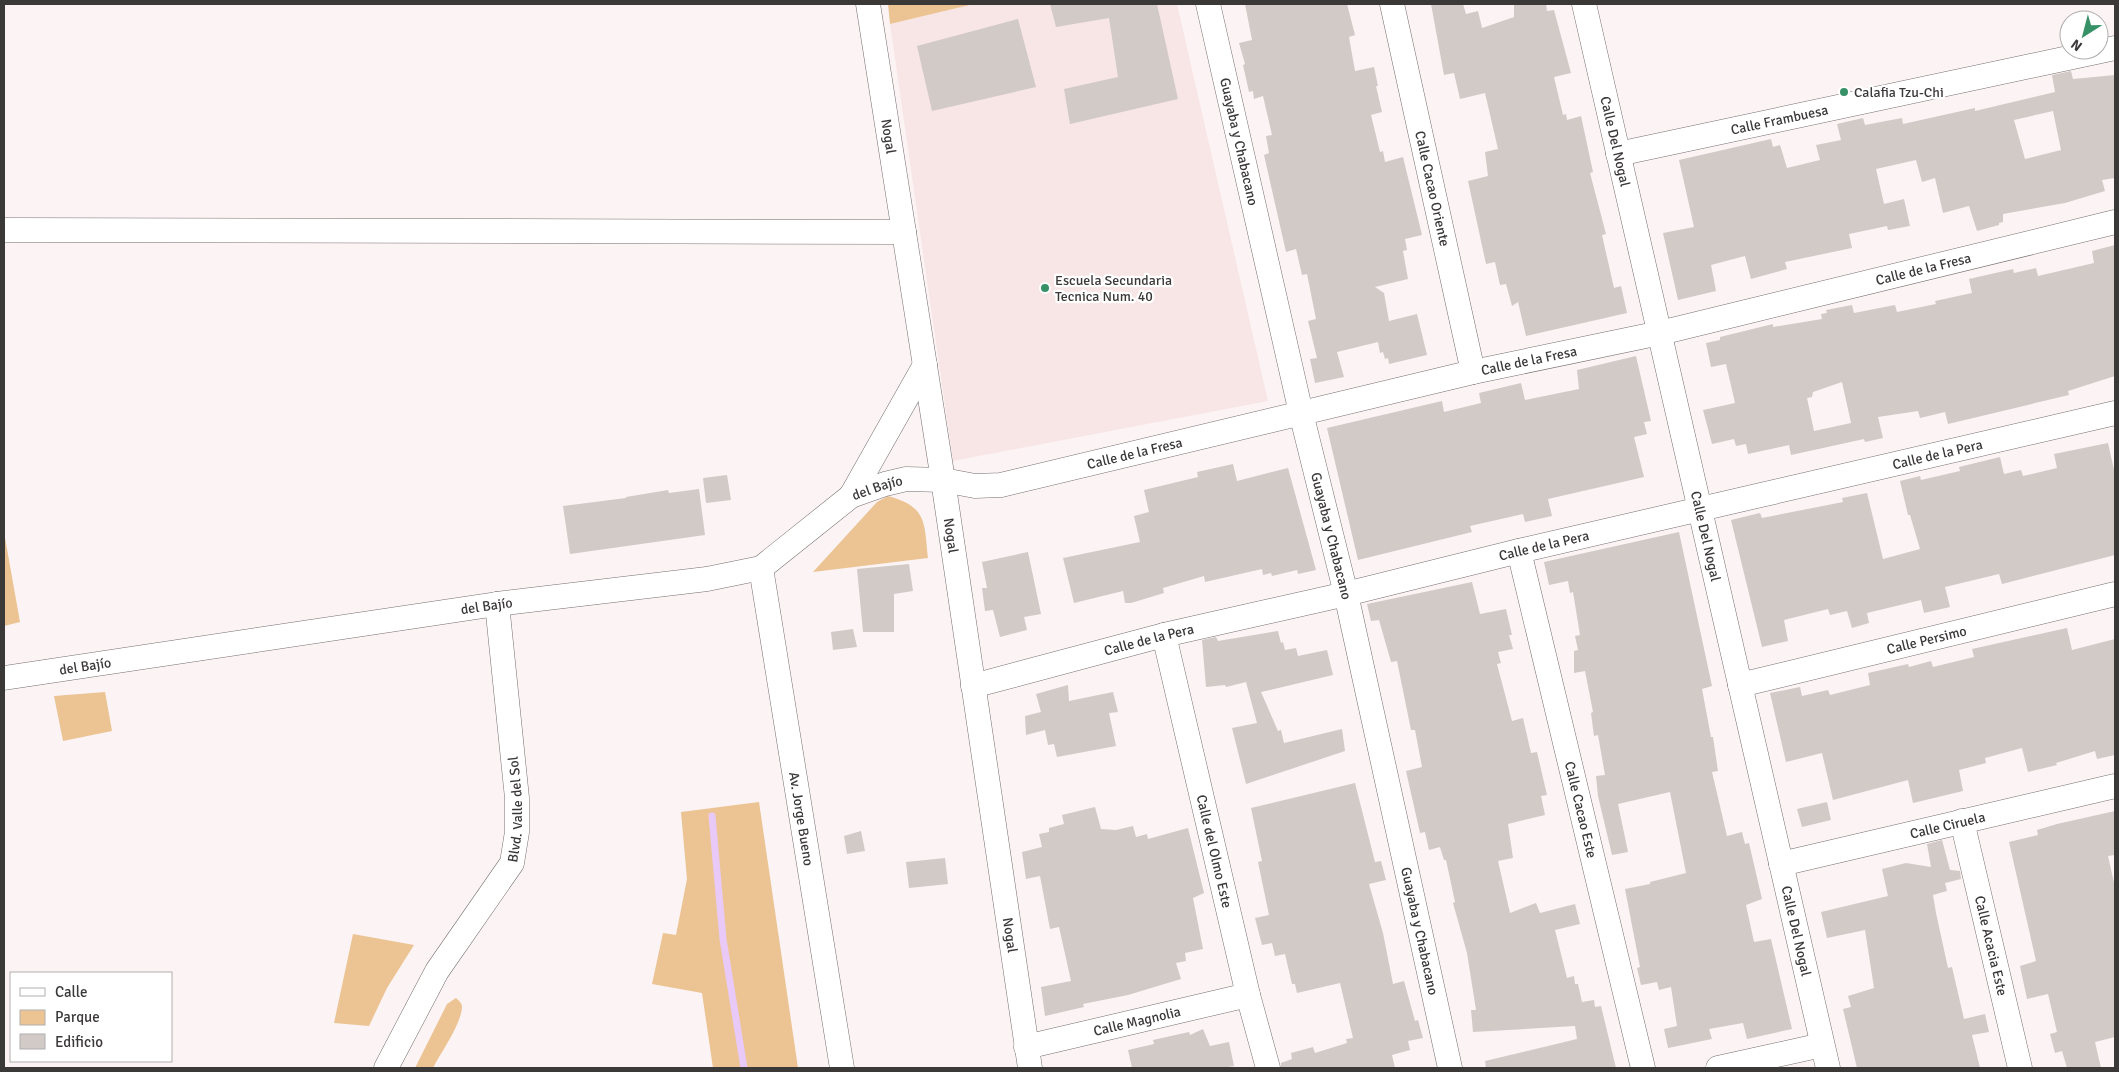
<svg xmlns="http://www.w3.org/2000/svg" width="2119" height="1072" viewBox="0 0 2119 1072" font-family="Signika,sans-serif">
<rect width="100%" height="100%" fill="#fcf3f4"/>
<path fill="#f8e6e7" d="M 974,4 L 1177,4 L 1268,401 L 953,461 L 890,24 Z"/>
<path fill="#ecc493" d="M 888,4 L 974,4 L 890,24 Z
M 888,496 C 927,507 924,521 928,558 L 813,572 L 877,502 Z
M 4,532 L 20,622 L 4,626 Z
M 105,692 L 112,731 L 63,741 L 54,696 Z
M 759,802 L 798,1068 L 713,1068 L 702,993 L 652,984 L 663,933 L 676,935 L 687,879 L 681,812 Z
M 353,934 L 414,945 L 387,988 L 369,1026 L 334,1023 Z
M 456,998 C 459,1001 462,1003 462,1007 C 461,1025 441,1052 433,1068 L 415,1068 L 447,1004 Z"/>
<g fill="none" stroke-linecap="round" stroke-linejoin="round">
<path stroke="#e9c9f7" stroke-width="7" d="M 712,816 L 723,939 L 744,1068"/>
</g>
<path fill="#d1cac7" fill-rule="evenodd" d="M 1050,4 L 1157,4 L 1178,99 L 1070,124 L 1064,89 L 1118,77 L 1109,18 L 1056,27 Z
M 1245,4 L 1347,4 L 1355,35 L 1349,37 L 1355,71 L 1374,67 L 1378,86 L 1376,86 L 1382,112 L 1371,115 L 1380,152 L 1383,151 L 1385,162 L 1403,157 L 1422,235 L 1405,239 L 1407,250 L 1403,251 L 1408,279 L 1375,287 L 1384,293 L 1389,321 L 1417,314 L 1427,355 L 1389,364 L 1388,358 L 1385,359 L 1383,352 L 1380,353 L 1378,342 L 1337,352 L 1344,377 L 1315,383 L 1310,359 L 1317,358 L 1308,321 L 1316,319 L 1307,274 L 1302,275 L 1296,249 L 1286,252 L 1264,155 L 1269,153 L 1266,136 L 1272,135 L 1263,96 L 1254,99 L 1253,91 L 1249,92 L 1243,65 L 1245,64 L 1239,43 L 1252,40 Z
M 1431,4 L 1463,4 L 1466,14 L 1478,11 L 1482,28 L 1514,17 L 1514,4 L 1546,4 L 1547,11 L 1554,10 L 1571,73 L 1554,77 L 1563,115 L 1566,114 L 1567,120 L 1581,116 L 1593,172 L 1590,173 L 1606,234 L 1602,235 L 1614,288 L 1621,286 L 1627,313 L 1526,336 L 1518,302 L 1512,306 L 1506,284 L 1500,285 L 1495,262 L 1486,264 L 1468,181 L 1488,176 L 1485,152 L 1498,149 L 1485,93 L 1460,99 L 1454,73 L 1444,75 Z
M 1018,19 L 1036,87 L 932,111 L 917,46 Z
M 2071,71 L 2073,79 L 2115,75 L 2115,178 L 2102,180 L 2105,191 L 2065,203 L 2003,214 L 2003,222 L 1999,223 L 1999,225 L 1977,231 L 1969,206 L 1943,213 L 1935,178 L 1922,182 L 1916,160 L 1876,169 L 1884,204 L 1904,199 L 1910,226 L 1888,230 L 1887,226 L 1849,234 L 1852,248 L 1785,262 L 1787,269 L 1751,279 L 1745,256 L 1711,265 L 1716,291 L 1678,300 L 1663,233 L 1694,227 L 1679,160 L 1771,139 L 1773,147 L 1780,145 L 1787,168 L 1820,160 L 1816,145 L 1841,140 L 1837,124 L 1863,118 L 1865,125 L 1902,118 L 1903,124 L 1975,108 L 1975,111 L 2055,92 L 2052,75 ZM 2053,111 L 2061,150 L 2025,159 L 2014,120 Z
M 2115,245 L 2115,376 L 2068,391 L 2069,395 L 1948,424 L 1945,412 L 1920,418 L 1918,411 L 1878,417 L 1883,438 L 1865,442 L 1864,439 L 1791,455 L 1789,445 L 1748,454 L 1746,444 L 1736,446 L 1734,439 L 1712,444 L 1703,410 L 1735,403 L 1726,364 L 1711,367 L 1706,343 L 1720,340 L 1720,337 L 1773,324 L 1773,327 L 1822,319 L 1821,314 L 1827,313 L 1826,310 L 1852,305 L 1854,313 L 1895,305 L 1897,312 L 1936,304 L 1935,301 L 1972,293 L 1969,279 L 2013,269 L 2014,273 L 2036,268 L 2038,276 L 2094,263 L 2092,251 ZM 1842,382 L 1851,423 L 1814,431 L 1807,398 L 1812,397 L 1813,392 Z
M 1636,356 L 1651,421 L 1644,422 L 1647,434 L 1634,437 L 1644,477 L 1548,499 L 1552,516 L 1525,522 L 1523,514 L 1470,526 L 1472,532 L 1358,560 L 1327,428 L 1442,401 L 1444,412 L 1481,403 L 1479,393 L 1521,383 L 1525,400 L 1579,389 L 1577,370 Z
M 2108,443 L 2115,474 L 2115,555 L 2002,584 L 1999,574 L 1945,587 L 1950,607 L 1924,613 L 1921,600 L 1867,613 L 1869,623 L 1852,628 L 1847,611 L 1830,615 L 1828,609 L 1784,620 L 1788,641 L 1762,647 L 1731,520 L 1760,513 L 1762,518 L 1843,502 L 1842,498 L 1867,493 L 1883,559 L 1920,549 L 1910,515 L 1908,515 L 1900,481 L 1920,476 L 1921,480 L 1960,471 L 1959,467 L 2000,457 L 2004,474 L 2021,470 L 2023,476 L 2057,468 L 2054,454 Z
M 1233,464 L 1237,481 L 1288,468 L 1316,570 L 1298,574 L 1297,570 L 1272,576 L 1271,573 L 1263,575 L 1262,569 L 1205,582 L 1204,576 L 1163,588 L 1164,593 L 1131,603 L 1125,603 L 1123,591 L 1074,603 L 1063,558 L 1140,542 L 1134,516 L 1149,512 L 1144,490 L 1198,477 L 1197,472 Z
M 727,475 L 731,500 L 706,503 L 703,478 Z
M 699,489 L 705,535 L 570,554 L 563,506 L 626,498 L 626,497 L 668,490 L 669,493 Z
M 1679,532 L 1712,686 L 1702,689 L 1711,737 L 1713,737 L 1718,771 L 1712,772 L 1727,836 L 1742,832 L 1745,844 L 1749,843 L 1762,899 L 1746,905 L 1754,942 L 1771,939 L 1792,1029 L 1747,1039 L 1743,1023 L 1709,1029 L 1712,1039 L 1668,1048 L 1664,1029 L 1677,1026 L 1671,987 L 1659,990 L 1657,982 L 1641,985 L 1637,968 L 1640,967 L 1625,889 L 1650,884 L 1650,882 L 1686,873 L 1670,792 L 1618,804 L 1628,852 L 1612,855 L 1598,796 L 1596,776 L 1605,775 L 1598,735 L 1594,736 L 1591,713 L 1593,712 L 1585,671 L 1574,673 L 1574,651 L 1578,650 L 1575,636 L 1580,635 L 1573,592 L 1570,593 L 1568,581 L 1549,585 L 1544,562 Z
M 1028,552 L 1041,614 L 1024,617 L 1027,630 L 1000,637 L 993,610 L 985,611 L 982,588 L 987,588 L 982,562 Z
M 909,564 L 913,591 L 894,594 L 894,632 L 863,632 L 857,569 Z
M 1472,582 L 1480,614 L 1506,609 L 1512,635 L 1509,635 L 1513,649 L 1498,652 L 1501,663 L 1497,664 L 1512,721 L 1523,718 L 1531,753 L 1537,752 L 1547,795 L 1541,796 L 1545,815 L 1508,824 L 1513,858 L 1498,861 L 1510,913 L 1536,903 L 1540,913 L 1575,904 L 1580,924 L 1555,930 L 1567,978 L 1574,976 L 1575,984 L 1578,984 L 1582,1002 L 1594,1000 L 1595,1007 L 1601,1006 L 1616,1068 L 1486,1068 L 1485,1061 L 1577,1039 L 1575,1026 L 1473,1032 L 1471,1010 L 1476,1010 L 1467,953 L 1453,903 L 1455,902 L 1446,860 L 1444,860 L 1440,847 L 1429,850 L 1425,832 L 1420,833 L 1406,771 L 1422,767 L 1415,730 L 1411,730 L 1397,661 L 1391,662 L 1379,620 L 1371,621 L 1367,604 Z
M 2067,628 L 2072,650 L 2115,639 L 2115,755 L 2097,759 L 2095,751 L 2056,763 L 2057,765 L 2028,772 L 2022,748 L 1985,758 L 1986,763 L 1959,770 L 1963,791 L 1913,803 L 1908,780 L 1833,800 L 1822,753 L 1786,762 L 1770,693 L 1800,687 L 1802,696 L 1828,690 L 1830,695 L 1870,685 L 1868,673 L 1908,664 L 1909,667 L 1931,661 L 1933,667 L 1974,657 L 1972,649 Z
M 853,629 L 857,647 L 833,650 L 831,632 Z
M 1278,631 L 1281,643 L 1283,642 L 1285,650 L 1296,648 L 1298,656 L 1327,650 L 1333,675 L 1261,692 L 1278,731 L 1281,730 L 1284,743 L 1342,729 L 1345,751 L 1246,784 L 1232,728 L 1257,723 L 1246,682 L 1226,687 L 1225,685 L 1206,687 L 1202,640 L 1216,637 L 1218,641 Z
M 1068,685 L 1069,701 L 1113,692 L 1118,712 L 1109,713 L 1116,746 L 1057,757 L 1054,744 L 1048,745 L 1045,730 L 1026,735 L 1025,716 L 1041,712 L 1036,694 Z
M 1355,783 L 1375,862 L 1381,861 L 1386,880 L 1369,884 L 1383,933 L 1393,984 L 1404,981 L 1415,1021 L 1418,1020 L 1423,1038 L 1408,1041 L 1410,1050 L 1392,1055 L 1395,1068 L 1281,1068 L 1281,1063 L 1292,1059 L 1291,1053 L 1313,1047 L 1315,1053 L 1347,1043 L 1346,1039 L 1353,1038 L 1340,983 L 1297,993 L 1295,984 L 1292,984 L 1285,954 L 1275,956 L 1272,943 L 1262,945 L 1255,918 L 1269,915 L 1258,862 L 1262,861 L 1251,808 Z
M 1827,802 L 1831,820 L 1802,827 L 1797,809 Z
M 1095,807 L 1101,829 L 1116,830 L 1133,826 L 1136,837 L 1147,834 L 1148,839 L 1188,828 L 1204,893 L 1193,898 L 1203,949 L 1185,953 L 1186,961 L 1176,963 L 1181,979 L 1128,995 L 1083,1004 L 1084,1007 L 1045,1016 L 1041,987 L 1071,981 L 1059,927 L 1050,929 L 1040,876 L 1026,879 L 1022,852 L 1042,847 L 1039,834 L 1049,832 L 1049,828 L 1064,824 L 1062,815 Z
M 2115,811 L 2115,855 L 2108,856 L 2115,887 L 2115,1037 L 2095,1042 L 2101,1068 L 2067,1068 L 2062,1051 L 2055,1053 L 2050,1034 L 2057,1032 L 2048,994 L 2027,999 L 2020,966 L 2036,961 L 2009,842 L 2038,835 L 2037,830 L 2057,824 Z
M 861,831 L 865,851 L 847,854 L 844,836 Z
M 1942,840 L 1950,870 L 1960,871 L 1961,879 L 1945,883 L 1947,891 L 1933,895 L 1936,913 L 1948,968 L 1952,967 L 1964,1019 L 1985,1014 L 1989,1032 L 1972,1035 L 1980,1068 L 1857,1068 L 1843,1009 L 1851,1007 L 1848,996 L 1874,988 L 1865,930 L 1827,938 L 1821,912 L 1888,896 L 1882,869 L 1906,863 L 1931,867 L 1927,844 Z
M 945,858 L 948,884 L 909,888 L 906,862 Z
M 1203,1029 L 1210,1046 L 1229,1042 L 1234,1066 L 1221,1068 L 1132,1068 L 1128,1050 L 1154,1044 L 1153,1040 L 1189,1032 L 1190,1035 Z"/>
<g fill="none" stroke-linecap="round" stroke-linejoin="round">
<defs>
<g id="minor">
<path id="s1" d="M 868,4 L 943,480 L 1030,1068"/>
<path id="s2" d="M 1208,4 L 1301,413 L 1346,594 L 1450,1068"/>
<path id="s3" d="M 1392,4 L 1473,372"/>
<path id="s4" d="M 1584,4 L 1828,1068"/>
<path id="s5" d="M 1618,154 L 2115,48"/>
<path d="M 4,230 L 904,232"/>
<path d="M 851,496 L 925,365"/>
<path id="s6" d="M 1519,551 L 1643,1068"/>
<path id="s7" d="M 761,568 L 842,1068"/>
<path id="s8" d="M 1164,635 L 1248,995 L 1268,1068"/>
<path id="s9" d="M 4,678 L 497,604 L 707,579 L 761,568 L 851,496 L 885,484 L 906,479 L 943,480 L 975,486 L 1001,485 L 1473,372 L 1660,333 L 2115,222"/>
<path id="s10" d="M 1740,685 L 2115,594"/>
<path id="s11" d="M 973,686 L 1164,635 L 1346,594 L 1519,551 L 2115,413"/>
<path id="s12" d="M 1962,821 L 2020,1068"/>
<path id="s13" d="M 1781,864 L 2115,786"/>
<path id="s14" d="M 1026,1047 L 1248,995"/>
<path id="s15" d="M 386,1068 L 437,971 L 512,863 L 517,832 L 517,798 L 497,604"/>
<path d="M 1718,1068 L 1822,1045"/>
</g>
</defs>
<use href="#minor" stroke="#766f6f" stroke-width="25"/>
<use href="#minor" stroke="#fff" stroke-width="24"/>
</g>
<g fill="#379167" stroke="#fff" stroke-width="2">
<circle cx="1844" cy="92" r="5"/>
<circle cx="1045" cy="288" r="5"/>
</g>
<g text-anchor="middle" stroke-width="4.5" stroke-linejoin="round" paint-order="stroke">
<g font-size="14" fill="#3b3838" stroke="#fff" text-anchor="start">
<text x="1854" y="97">Calafia Tzu-Chi</text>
<text x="1055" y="285">Escuela Secundaria<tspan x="1055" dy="16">Tecnica Num. 40</tspan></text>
</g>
<g font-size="14" fill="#3b3838" stroke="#fff">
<text dy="5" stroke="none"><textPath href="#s5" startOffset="165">Calle Frambuesa</textPath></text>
<text dy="5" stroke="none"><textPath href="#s1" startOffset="134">Nogal</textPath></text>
<text dy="5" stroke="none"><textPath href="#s2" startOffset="141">Guayaba y Chabacano</textPath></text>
<text dy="5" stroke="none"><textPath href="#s4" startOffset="141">Calle Del Nogal</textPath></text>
<text dy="5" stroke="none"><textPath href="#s3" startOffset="189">Calle Cacao Oriente</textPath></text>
<text dy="5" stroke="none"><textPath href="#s9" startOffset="1981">Calle de la Fresa</textPath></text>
<text dy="5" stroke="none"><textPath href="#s9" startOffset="1576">Calle de la Fresa</textPath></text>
<text dy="5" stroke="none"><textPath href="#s9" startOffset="1171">Calle de la Fresa</textPath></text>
<text dy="5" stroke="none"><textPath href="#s11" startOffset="992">Calle de la Pera</textPath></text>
<text dy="5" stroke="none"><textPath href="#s9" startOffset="908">del Bajío</textPath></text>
<text dy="5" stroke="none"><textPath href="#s1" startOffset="538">Nogal</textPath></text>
<text dy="5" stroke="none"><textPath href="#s2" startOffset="546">Guayaba y Chabacano</textPath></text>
<text dy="5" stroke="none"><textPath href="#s4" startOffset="546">Calle Del Nogal</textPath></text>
<text dy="5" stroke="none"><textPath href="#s11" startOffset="588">Calle de la Pera</textPath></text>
<text dy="5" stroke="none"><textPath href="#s9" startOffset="488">del Bajío</textPath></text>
<text dy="5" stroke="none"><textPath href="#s10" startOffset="192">Calle Persimo</textPath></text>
<text dy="5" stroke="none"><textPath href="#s11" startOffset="182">Calle de la Pera</textPath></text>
<text dy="5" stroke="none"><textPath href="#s9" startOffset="82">del Bajío</textPath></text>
<text dy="5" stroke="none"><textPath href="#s15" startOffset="295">Blvd. Valle del Sol</textPath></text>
<text dy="5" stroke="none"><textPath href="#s6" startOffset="266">Calle Cacao Este</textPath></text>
<text dy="5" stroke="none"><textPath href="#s7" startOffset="254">Av. Jorge Bueno</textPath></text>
<text dy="5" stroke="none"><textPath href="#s13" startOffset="171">Calle Ciruela</textPath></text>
<text dy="5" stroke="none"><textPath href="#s8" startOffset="222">Calle del Olmo Este</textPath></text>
<text dy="5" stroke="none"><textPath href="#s2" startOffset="951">Guayaba y Chabacano</textPath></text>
<text dy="5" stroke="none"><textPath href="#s4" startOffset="951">Calle Del Nogal</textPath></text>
<text dy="5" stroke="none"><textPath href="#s1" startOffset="942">Nogal</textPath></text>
<text dy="5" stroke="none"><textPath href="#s12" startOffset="128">Calle Acacia Este</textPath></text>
<text dy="5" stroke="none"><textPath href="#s14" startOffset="114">Calle Magnolia</textPath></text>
</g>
</g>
<rect width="2119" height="1072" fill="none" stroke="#3b3838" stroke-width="10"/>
<rect x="10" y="972" width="162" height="90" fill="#ffffff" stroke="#b1afaf"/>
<rect x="20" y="988" width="25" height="8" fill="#ffffff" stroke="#b1afaf"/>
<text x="55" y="997" font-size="15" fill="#3b3838">Calle</text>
<rect x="20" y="1010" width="25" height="15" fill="#ecc493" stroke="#b1afaf"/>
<text x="55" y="1022" font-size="15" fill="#3b3838">Parque</text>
<rect x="20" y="1034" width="25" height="15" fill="#d1cac7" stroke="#b1afaf"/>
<text x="55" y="1047" font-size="15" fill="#3b3838">Edificio</text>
<g transform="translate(2084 35) rotate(216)"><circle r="24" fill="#ffffff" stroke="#b1afaf"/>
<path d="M0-4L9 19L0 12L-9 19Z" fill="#379167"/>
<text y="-8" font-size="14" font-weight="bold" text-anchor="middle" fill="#3b3838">N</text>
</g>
</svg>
